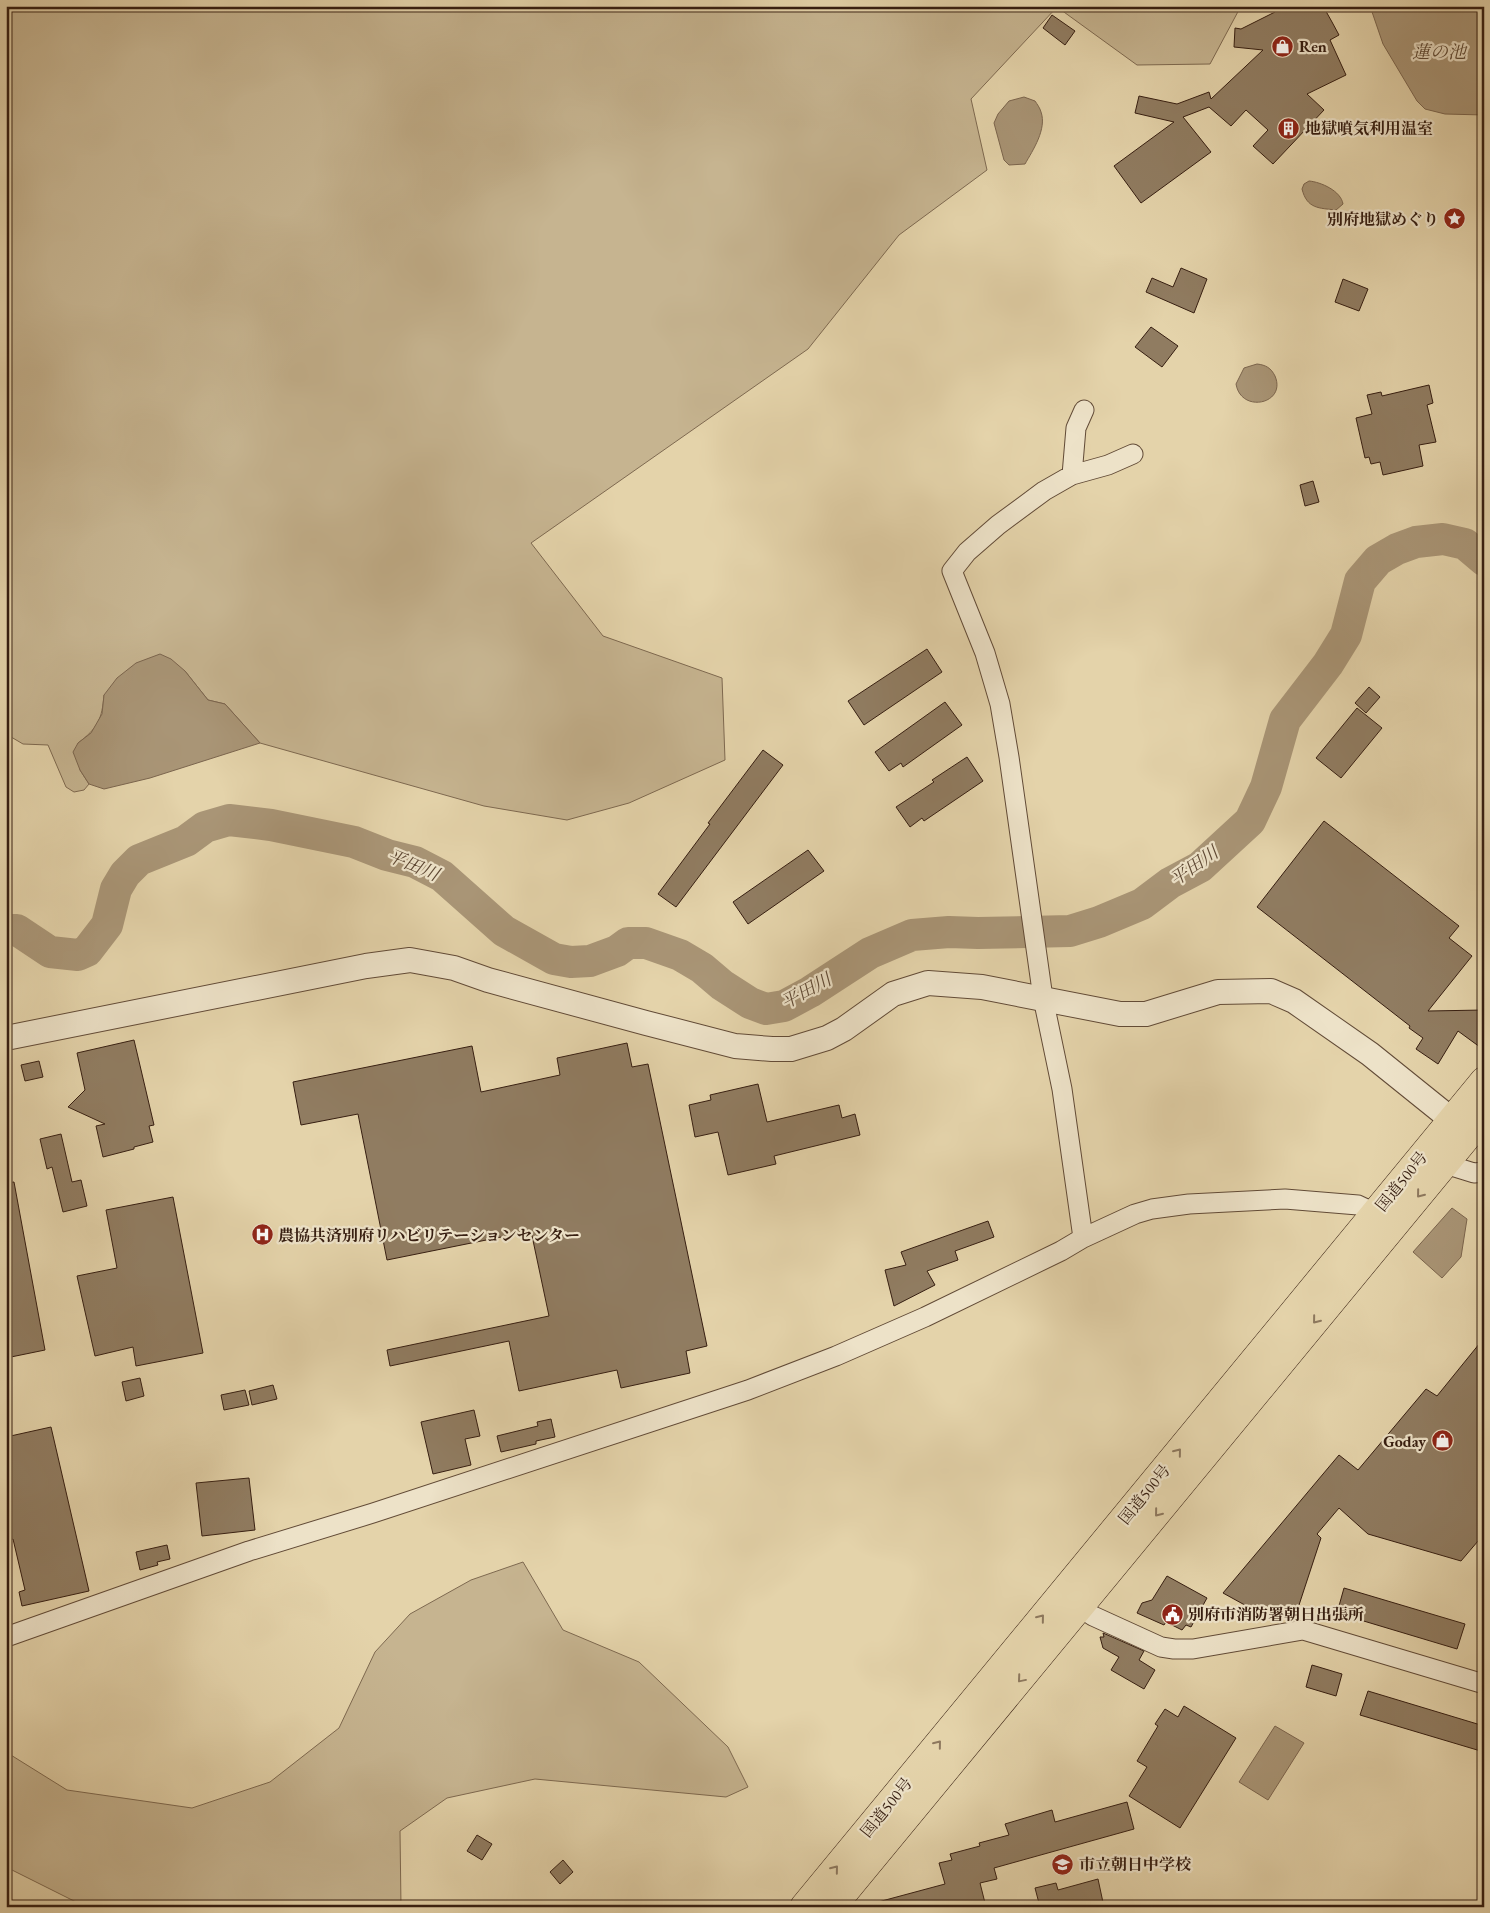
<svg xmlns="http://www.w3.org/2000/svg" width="1490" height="1913" viewBox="0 0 1490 1913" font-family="'EB Garamond','Noto Serif JP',serif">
<rect width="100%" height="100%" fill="#e4d3aa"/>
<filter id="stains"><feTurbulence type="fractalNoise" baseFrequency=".004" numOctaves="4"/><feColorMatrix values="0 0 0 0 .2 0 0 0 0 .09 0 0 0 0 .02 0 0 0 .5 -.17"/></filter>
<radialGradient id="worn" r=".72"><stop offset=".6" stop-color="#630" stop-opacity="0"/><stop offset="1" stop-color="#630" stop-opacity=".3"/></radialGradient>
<path fill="#c6b490" stroke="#7e6950" d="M 6,6 L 1241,6 L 1210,64 L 1137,65 L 1057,7 L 971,99 L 987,170 L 899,235 L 808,349 L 531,543 L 603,636 L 722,678 L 725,760 L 629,803 L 567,820 L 484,806 L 260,743 L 225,704 L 208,700 L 185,671 L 104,695 C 102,719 98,728 78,743 L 80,770 L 89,784 L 84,790 L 74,792 L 66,787 L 48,745 L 23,744 L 6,734 Z
M 523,1562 L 563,1630 L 639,1662 L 728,1747 L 748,1787 L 726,1797 L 535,1779 L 447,1798 L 400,1831 L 401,1907 L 86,1907 L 6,1867 L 6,1752 L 67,1790 L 192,1808 L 270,1782 L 339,1728 L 375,1652 L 410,1614 L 471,1580 Z"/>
<path fill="#a99576" stroke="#7b654e" d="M 1370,6 L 1484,6 L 1484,115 L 1445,114 L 1425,109 L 1417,101 L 1383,44 Z
M 1024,97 L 1035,101 C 1037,104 1040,108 1041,112 C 1047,129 1033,150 1025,164 L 1009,165 L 1004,160 L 994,123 L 998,114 L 1009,101 Z
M 1309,181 C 1321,182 1341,191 1343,204 L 1336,210 C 1319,208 1307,209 1302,189 L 1304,184 Z
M 1257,364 C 1266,365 1271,368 1275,376 C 1287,404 1241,414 1236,384 L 1244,368 Z
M 160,654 L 171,659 L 185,671 L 208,700 L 225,704 L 260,743 L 150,778 L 104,789 L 89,784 L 80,770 L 73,752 L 78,743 L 91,733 L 102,714 L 104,695 L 117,678 L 136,663 Z
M 1452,1208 L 1467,1219 L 1461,1257 L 1442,1278 L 1413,1252 Z
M 1275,1726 L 1304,1743 L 1268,1800 L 1239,1782 Z"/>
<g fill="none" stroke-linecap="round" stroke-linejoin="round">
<path stroke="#a99576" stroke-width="32" d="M 6,930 L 17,930 L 50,952 L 78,955 L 87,951 L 107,925 L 116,889 L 125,874 L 139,860 L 186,841 L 205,827 L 229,820 L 271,825 L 354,842 L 387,855 L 415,862 L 442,876 L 504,931 L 554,959 L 571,962 L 590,961 L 617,951 L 628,943 L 646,943 L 680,955 L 702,968 L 722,985 L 750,1003 L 766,1009 L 784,1006 L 810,992 L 870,953 L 912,935 L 949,932 L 978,933 L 1070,931 L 1099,922 L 1142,904 L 1170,883 L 1200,867 L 1250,821 L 1266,787 L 1285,720 L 1328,664 L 1346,635 L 1360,581 L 1378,560 L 1397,549 L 1416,542 L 1443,539 L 1465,544 L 1484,560"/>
</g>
<path fill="#907c61" stroke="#361e11" d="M 1273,6 L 1323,6 L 1332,22 L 1339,35 L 1330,40 L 1346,75 L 1307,94 L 1324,110 L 1273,164 L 1253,146 L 1268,130 L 1246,110 L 1231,126 L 1209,107 L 1183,117 L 1211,152 L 1141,203 L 1114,166 L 1174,122 L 1135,113 L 1139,96 L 1177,104 L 1209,92 L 1211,99 L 1263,50 L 1234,47 L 1235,28 L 1241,29 L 1275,12 Z
M 1052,15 L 1075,31 L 1065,45 L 1043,28 Z
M 1181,268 L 1207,279 L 1194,313 L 1146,292 L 1152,278 L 1173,287 Z
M 1343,279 L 1368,289 L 1359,311 L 1335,302 Z
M 1151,327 L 1178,346 L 1162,367 L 1135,347 Z
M 1429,385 L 1433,403 L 1427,405 L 1436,442 L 1419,445 L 1423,466 L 1383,475 L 1380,462 L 1371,464 L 1369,457 L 1365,458 L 1356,418 L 1372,414 L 1367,395 L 1381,392 L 1382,396 Z
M 1313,481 L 1319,502 L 1305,506 L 1300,485 Z
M 927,649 L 942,672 L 864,725 L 848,701 Z
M 1369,687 L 1380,697 L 1366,713 L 1355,703 Z
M 945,702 L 962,725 L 903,767 L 901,763 L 889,771 L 875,752 Z
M 1357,708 L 1382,728 L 1341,778 L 1316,758 Z
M 763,750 L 783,765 L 676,907 L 658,894 L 710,824 L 708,823 Z
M 967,757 L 983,781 L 924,821 L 922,818 L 910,827 L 896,807 L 934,782 L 932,780 Z
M 1324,821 L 1459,926 L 1449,938 L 1472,956 L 1428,1011 L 1484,1010 L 1484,1050 L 1458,1031 L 1438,1064 L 1416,1049 L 1423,1038 L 1409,1028 L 1410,1026 L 1257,907 Z
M 808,850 L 824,871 L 748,924 L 733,902 Z
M 134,1040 L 154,1125 L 149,1126 L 153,1142 L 134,1147 L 134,1149 L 103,1157 L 96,1126 L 105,1124 L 68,1107 L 85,1090 L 77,1053 Z
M 627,1043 L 632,1067 L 648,1064 L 707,1346 L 686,1351 L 690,1373 L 621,1388 L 617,1370 L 519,1391 L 509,1341 L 390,1366 L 387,1350 L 549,1316 L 531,1231 L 387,1260 L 358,1114 L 301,1125 L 293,1082 L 472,1046 L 481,1092 L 560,1075 L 557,1058 Z
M 39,1061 L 43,1077 L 25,1081 L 21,1065 Z
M 758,1084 L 767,1122 L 839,1105 L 842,1118 L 855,1114 L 860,1135 L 774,1156 L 776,1164 L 728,1175 L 718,1132 L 695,1137 L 689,1105 L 711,1100 L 710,1095 Z
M 61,1134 L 72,1182 L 81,1180 L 87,1206 L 63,1212 L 52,1167 L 47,1169 L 40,1139 Z
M 14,1182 L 45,1350 L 6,1358 L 6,1183 Z
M 173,1197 L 203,1353 L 136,1366 L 133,1347 L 95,1356 L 77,1276 L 117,1268 L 106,1210 Z
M 988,1221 L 994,1237 L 955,1251 L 958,1260 L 927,1271 L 935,1285 L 894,1306 L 885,1270 L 906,1265 L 901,1252 Z
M 1484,1338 L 1484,1534 L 1461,1561 L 1368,1534 L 1339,1508 L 1317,1534 L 1321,1538 L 1299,1605 L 1286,1616 L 1272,1620 L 1223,1593 L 1339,1455 L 1358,1470 L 1426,1389 L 1437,1396 Z
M 140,1378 L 144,1396 L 126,1401 L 122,1382 Z
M 273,1385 L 277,1399 L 252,1405 L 249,1391 Z
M 245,1390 L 249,1405 L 224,1410 L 221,1395 Z
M 474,1410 L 480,1436 L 465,1439 L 471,1465 L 433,1474 L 421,1422 Z
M 551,1419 L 555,1437 L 536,1441 L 536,1444 L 501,1452 L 497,1436 L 538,1426 L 537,1422 Z
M 51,1427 L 89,1591 L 22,1606 L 19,1592 L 25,1590 L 13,1539 L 6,1541 L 6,1437 Z
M 249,1478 L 255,1530 L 202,1536 L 196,1483 Z
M 167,1545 L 170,1559 L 157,1562 L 158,1565 L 140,1570 L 136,1552 Z
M 1167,1576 L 1207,1598 L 1191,1627 L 1186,1625 L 1182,1630 L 1166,1622 L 1164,1625 L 1137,1613 L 1142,1603 L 1152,1600 Z
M 1344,1588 L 1465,1624 L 1457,1649 L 1337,1613 Z
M 1103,1633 L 1144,1651 L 1139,1660 L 1155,1670 L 1144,1689 L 1111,1670 L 1119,1657 L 1103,1648 L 1100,1637 L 1104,1637 Z
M 1312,1665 L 1342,1674 L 1336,1696 L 1306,1687 Z
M 1368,1691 L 1484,1726 L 1484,1752 L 1360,1715 Z
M 1184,1706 L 1236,1738 L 1180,1828 L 1129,1796 L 1147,1767 L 1137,1761 L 1158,1726 L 1155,1724 L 1165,1709 L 1178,1717 Z
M 1127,1802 L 1134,1829 L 994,1868 L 997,1879 L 980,1883 L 986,1907 L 879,1907 L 878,1902 L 945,1884 L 939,1863 L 952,1860 L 950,1854 L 980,1846 L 979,1843 L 1009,1835 L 1005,1824 L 1052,1810 L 1055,1822 Z
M 477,1835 L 492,1844 L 482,1860 L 467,1851 Z
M 563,1860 L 573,1872 L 560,1884 L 550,1872 Z
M 1098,1879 L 1104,1907 L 1040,1907 L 1035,1888 L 1056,1883 L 1058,1890 Z"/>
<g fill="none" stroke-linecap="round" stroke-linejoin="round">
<defs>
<path id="minor" d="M 1072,475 L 1076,428 L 1084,410
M 1445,1164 L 1474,1173 L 1484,1172
M 1083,1238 L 1062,1089 L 1043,998 L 1009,757 L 1000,704 L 985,653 L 952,571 L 967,552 L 998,525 L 1044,491 L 1072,475 L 1108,465 L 1133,454
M 1070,1601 L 1093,1616 L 1161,1647 L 1174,1649 L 1193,1649 L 1303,1630 L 1484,1684
M 6,1637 L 249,1551 L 373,1513 L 748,1390 L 836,1356 L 925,1317 L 1061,1251 L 1083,1238 L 1135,1214 L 1152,1209 L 1189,1204 L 1285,1199 L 1358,1205 L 1375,1213"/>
<path id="tertiary" d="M 6,1038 L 366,966 L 410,960 L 454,968 L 488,980 L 646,1023 L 735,1046 L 772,1049 L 791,1049 L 827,1038 L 844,1029 L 893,994 L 928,983 L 982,987 L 1120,1014 L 1146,1014 L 1218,992 L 1271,991 L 1294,1001 L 1370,1054 L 1452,1120 L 1467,1128"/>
<path id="trunk" d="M 804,1907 L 1484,1081
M 832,1907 L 1484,1116"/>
</defs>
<use href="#minor" stroke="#624b37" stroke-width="21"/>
<use href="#tertiary" stroke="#624b37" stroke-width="26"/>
<use href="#trunk" stroke="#361e11" stroke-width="29"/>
<use href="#minor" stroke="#ede2c8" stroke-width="19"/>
<use href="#tertiary" stroke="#ede2c8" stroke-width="24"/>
<use href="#trunk" stroke="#e4d3aa" stroke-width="28"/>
</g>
<defs><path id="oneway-chevron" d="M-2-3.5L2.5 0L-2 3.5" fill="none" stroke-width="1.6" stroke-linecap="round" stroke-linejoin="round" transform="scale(1.25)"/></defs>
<g stroke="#8d785e">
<use href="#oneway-chevron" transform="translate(1420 1194) rotate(129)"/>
<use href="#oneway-chevron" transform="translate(1316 1320) rotate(129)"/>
<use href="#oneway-chevron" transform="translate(1178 1452) rotate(-51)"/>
<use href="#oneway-chevron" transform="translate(1158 1513) rotate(129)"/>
<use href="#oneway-chevron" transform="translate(1041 1618) rotate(-51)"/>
<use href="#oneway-chevron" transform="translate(1021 1679) rotate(130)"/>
<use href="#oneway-chevron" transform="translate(938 1744) rotate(-51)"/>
<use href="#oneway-chevron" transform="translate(835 1869) rotate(-51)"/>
</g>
<defs>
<symbol id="shop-disc" viewBox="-11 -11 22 22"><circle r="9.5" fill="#8f2418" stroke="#ede2c8"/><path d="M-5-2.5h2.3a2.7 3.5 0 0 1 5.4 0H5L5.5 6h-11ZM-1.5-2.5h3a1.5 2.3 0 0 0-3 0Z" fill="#fff"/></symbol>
<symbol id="building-disc" viewBox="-11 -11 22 22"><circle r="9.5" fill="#8f2418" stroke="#ede2c8"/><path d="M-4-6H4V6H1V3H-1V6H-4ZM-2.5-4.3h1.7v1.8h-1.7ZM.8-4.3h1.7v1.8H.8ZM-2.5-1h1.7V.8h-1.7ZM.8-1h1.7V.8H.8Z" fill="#fff"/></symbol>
<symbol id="sight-disc" viewBox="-11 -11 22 22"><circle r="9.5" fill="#8f2418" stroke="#ede2c8"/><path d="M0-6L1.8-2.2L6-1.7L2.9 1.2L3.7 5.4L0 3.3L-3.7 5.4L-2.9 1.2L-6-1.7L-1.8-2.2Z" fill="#fff"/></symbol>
<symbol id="hospital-disc" viewBox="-11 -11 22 22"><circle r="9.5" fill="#8f2418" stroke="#ede2c8"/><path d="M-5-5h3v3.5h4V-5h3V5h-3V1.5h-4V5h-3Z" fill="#fff"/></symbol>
<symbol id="civic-disc" viewBox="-11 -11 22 22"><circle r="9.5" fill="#8f2418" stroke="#ede2c8"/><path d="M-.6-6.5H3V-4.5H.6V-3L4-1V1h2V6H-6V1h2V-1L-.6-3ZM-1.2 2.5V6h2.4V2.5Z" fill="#fff"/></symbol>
<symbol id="school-disc" viewBox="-11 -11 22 22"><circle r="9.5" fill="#8f2418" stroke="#ede2c8"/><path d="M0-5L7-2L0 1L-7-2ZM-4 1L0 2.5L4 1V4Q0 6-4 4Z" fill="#fff"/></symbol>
</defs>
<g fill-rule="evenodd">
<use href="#shop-disc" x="1270" y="34" width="25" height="25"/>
<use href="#building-disc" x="1276" y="116" width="25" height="25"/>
<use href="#sight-disc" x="1442" y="206" width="25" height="25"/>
<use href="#hospital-disc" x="250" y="1222" width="25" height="25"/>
<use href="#shop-disc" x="1430" y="1428" width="25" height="25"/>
<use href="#civic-disc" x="1160" y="1602" width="25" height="25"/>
<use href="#school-disc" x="1050" y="1852" width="25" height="25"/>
</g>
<g text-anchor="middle" stroke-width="4.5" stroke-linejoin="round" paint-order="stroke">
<g font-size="16" font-weight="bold" fill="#361e11" stroke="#ede2c8" text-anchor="start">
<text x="1299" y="52">Ren</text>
<text x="1305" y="134">地獄噴気利用温室</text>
<text x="1439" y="225" text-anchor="end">別府地獄めぐり</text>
<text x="278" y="1241">農協共済別府リハビリテーションセンター</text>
<text x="1426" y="1447" text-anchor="end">Goday</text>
<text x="1188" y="1620">別府市消防署朝日出張所</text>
<text x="1079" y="1870">市立朝日中学校</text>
</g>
<g font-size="16" fill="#361e11" stroke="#ede2c8">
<text transform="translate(1401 1181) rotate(-51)" y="6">国道500号</text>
<text transform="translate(1144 1494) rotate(-51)" y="6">国道500号</text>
<text transform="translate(886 1807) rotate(-51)" y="6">国道500号</text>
</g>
<g font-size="18" font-style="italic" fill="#5e4834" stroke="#ede2c8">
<text x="1439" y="58">蓮の池</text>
<text transform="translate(413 865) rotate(23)" y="6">平田川</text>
<text transform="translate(1194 866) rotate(-35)" y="6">平田川</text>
<text transform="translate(806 991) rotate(-29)" y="6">平田川</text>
</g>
</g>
<rect width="1490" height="1913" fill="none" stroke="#e4d3aa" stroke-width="25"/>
<rect x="8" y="8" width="1475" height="1898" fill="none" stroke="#361e11" stroke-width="2.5"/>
<rect x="12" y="12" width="1465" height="1888" fill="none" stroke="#361e11"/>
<rect width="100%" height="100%" filter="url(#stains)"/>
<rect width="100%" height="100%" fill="url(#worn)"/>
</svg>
